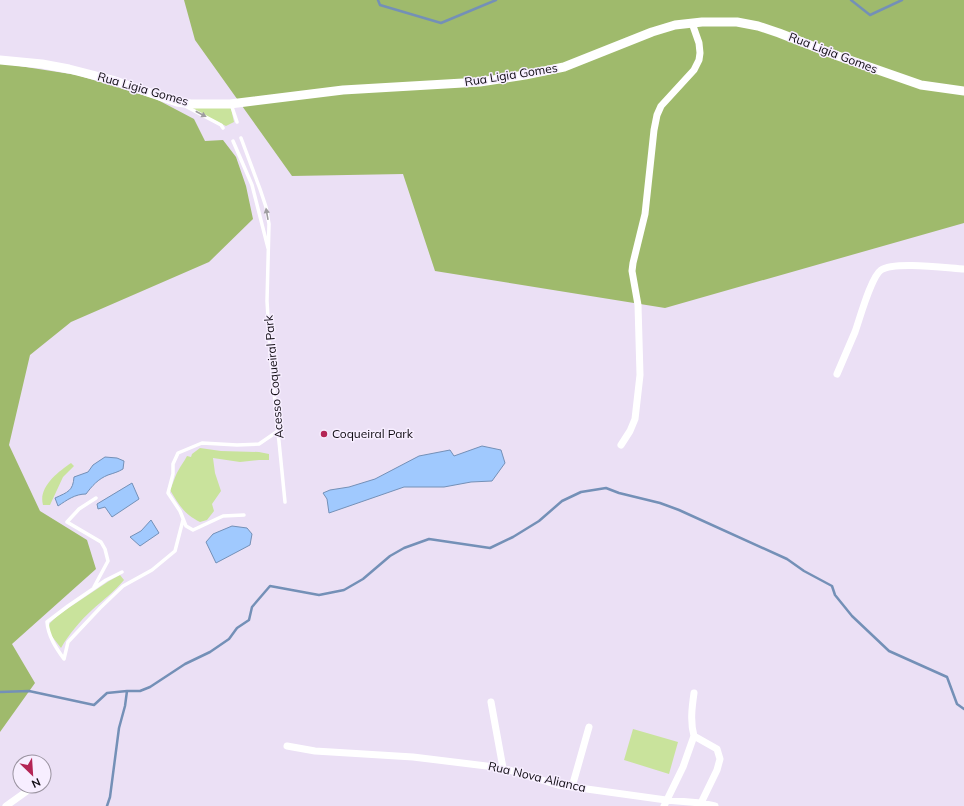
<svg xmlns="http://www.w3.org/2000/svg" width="964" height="806" viewBox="0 0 964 806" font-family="Mulish,sans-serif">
<rect width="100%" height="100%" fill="#ebe0f5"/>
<path fill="#c9e39c" d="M 177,102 L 230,104 L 234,122 L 226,126 Z
M 200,448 L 221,451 L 259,452 L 269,454 L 269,460 L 259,460 L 240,462 L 213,458 L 215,473 L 221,491 L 212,504 L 214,511 L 207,520 L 200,522 C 184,514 179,505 170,490 C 173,484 175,476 178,471 C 181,465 184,462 187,456 L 191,457 L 192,454 Z
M 71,463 L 74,466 L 63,477 L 50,505 L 43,505 C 38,487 58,472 71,463 Z
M 120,575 L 124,580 C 115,591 103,600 92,610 C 80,621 69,634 61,648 L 47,630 L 50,623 L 58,615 L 109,581 Z
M 633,729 L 678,742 L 669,774 L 624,760 Z"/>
<path fill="#9fba6c" d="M 184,0 L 964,0 L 964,223 L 665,308 L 435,271 L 403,174 L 292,176 L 195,40 Z
M 0,63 L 77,75 L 156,99 L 194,119 L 205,141 L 223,140 L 236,157 L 246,186 L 253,219 L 209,262 L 71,322 L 30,355 L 9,445 L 40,511 L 87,540 L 96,569 L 12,644 L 35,683 L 0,732 Z"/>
<path fill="#a0c9fe" stroke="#7490b7" d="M 482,446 L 501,450 L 505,463 L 492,481 L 471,482 L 444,487 L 404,487 L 329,513 L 327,499 L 323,493 L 330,490 L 349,487 L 375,479 L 419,456 L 450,450 L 454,456 Z
M 105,457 L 117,458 L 124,461 L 123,469 C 118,472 114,473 108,475 C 98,479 92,486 86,494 C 75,494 67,500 58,506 L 55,498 C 68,492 73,491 74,477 L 88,472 L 93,465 Z
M 132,483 L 139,499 L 112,517 L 105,507 L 98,509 L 97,504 Z
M 151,520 L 159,533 L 140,546 L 130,537 L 141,531 Z
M 232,526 L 247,528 L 252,534 L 250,545 L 216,563 L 206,542 L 213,534 Z"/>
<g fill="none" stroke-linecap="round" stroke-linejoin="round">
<path stroke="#7490b7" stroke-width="2.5" d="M 378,0 L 380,5 L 441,23 L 496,0
M 851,0 L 870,15 L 902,0
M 0,692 L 29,691 L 94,705 L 107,693 L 127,691
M 107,806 L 110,797 L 119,728 L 125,706 L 127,691 L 140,691 L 150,687 L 185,664 L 210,652 L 229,639 L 237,628 L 249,620 L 252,607 L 270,586 L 319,595 L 344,590 L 363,579 L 390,556 L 404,548 L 429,539 L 490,548 L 513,537 L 539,521 L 562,501 L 581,492 L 606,488 L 619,493 L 660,503 L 679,510 L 787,559 L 804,571 L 832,586 L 835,595 L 852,616 L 889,651 L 947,677 L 957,704 L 964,709"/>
<path stroke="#fff" stroke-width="3.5" d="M 231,104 L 237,122
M 187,107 L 221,125 L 223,128
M 241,138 L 260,189 L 266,207 L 269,224 L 267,301 L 270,351 L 285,502
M 233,141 L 252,185 L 268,248
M 244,515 L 223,516 L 193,530 L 186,526 L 180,511 L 168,493 L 173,474 L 173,464 L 178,453 L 202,443 L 237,445 L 259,444 L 278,431
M 122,572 L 106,580 L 68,606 L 47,622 C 48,636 56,648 64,659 L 68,642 L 100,608 L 123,586 L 152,570 L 175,551 L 183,520
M 94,587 L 108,561 L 105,549 L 101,542 L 67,522 L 79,509 L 96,498"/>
<path stroke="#fff" stroke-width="7" d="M 837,374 C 843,360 849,346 855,332 C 860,318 871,277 881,270 C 894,261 947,268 964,269
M 621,445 L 630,431 L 635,419 L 640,375 L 638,305 L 632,271 L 633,263 L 645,214 L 654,130 L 657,115 L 661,106 L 694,70 L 699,60 L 700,53 L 699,43 L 692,23
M 694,693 C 692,707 690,722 694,736 L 717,749 L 720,759 L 717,770 L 701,803
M 491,702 L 503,768
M 287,746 L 315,751 L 413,757 L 503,768 L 558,785 L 666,800 L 701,803 L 715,806
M 572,787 L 589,727
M 6,806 L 34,786
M 664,806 L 683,767 L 694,736"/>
<path stroke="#fff" stroke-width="9" d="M 0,60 L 42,64 L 69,69 L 112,80 L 177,102 L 191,104 L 230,104 L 343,90 L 480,82 L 525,75 L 564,67 L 652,32 L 675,25 L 702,22 L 737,22 L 758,26 L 779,33 L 838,56 L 921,85 L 964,91"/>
</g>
<defs><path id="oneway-solid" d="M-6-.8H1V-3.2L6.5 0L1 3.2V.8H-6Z"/></defs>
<g fill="#9f9da0">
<use href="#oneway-solid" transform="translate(201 114) rotate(28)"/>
<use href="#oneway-solid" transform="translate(267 214) rotate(-100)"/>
</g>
<circle fill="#b42555" stroke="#f7eeff" stroke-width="1.5" cx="324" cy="434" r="4"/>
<g text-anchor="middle" stroke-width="3" stroke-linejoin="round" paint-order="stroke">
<g font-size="12" fill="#0f0b12" stroke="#f7eeff">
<text transform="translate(833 53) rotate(21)" y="4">Rua Ligia Gomes</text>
<text transform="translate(511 75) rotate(-9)" y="4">Rua Ligia Gomes</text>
<text transform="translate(143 89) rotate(16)" y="4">Rua Ligia Gomes</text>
<text transform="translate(274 377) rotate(-95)" y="4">Acesso Coqueiral Park</text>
<text transform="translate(537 777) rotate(13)" y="4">Rua Nova Alianca</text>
</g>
<g font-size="12" fill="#0f0b12" stroke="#f7eeff" text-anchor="start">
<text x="332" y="438">Coqueiral Park</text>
</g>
</g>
<g transform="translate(32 774) rotate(155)"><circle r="19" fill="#f7eeff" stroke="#9a93a0"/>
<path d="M0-3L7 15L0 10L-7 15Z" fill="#b42555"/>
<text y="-6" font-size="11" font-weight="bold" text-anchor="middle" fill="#0f0b12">N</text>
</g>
</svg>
